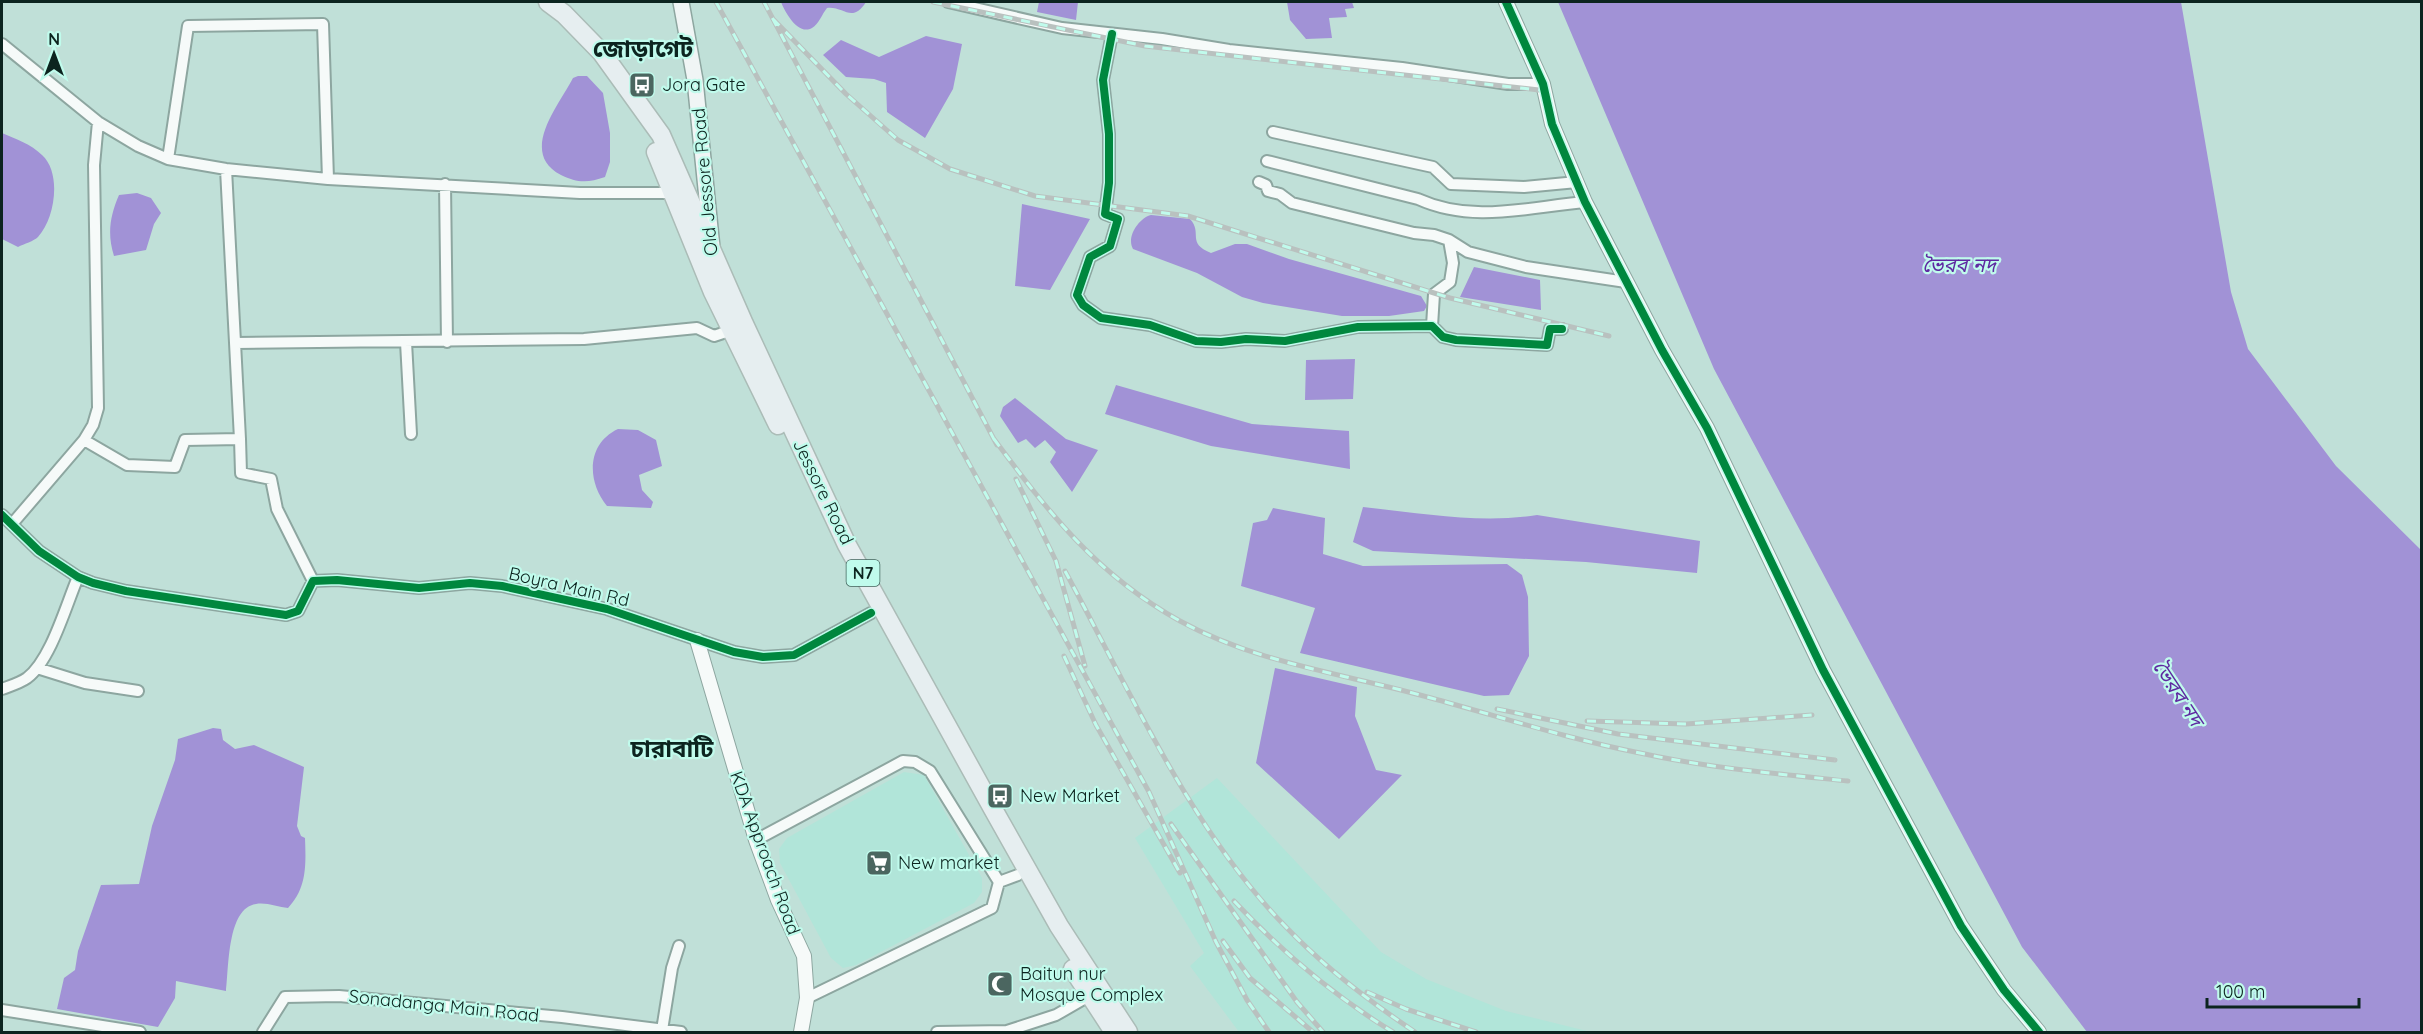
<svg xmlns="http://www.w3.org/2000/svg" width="2423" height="1034" viewBox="0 0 2423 1034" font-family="Quicksand,'Noto Sans Bengali',sans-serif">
<rect width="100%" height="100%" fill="#c0e0d8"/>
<path fill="#b1e5d9" d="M 904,772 L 924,775 L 982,878 L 982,892 L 974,903 L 856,965 L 843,968 L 831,958 L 780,863 L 779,849 L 787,838 Z
M 1217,778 L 1381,952 L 1426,979 L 1506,1011 L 1591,1032 L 1239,1032 L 1190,966 L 1204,953 L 1135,838 Z"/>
<path fill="#a192d6" d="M 781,2 L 866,2 C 852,24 844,6 827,8 C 822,14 819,24 812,28 C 798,36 785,12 781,2 Z
M 1039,2 L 1078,2 L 1076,20 L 1037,12 Z
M 1287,2 L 1352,2 L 1354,8 L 1345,9 L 1347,17 L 1329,18 L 1332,38 L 1306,39 L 1290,20 Z
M 1558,2 L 2181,2 L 2231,292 L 2248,349 L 2336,466 L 2421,550 L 2421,1032 L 2087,1032 L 2022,947 L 1714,369 Z
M 926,36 L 962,44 L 953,89 L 925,138 L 887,112 L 886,83 L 874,79 L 846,77 L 823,55 L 841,40 L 879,57 Z
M 578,76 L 587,76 L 603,93 L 610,133 L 610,162 L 605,177 C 588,183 577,183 561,175 C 518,153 559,105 573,78 Z
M 2,133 C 16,139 31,144 42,155 C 62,173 55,219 38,237 C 34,241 24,244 18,247 L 2,239 Z
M 137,193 L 151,198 L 161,213 L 154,224 L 146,250 L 114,256 C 107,234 110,216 119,195 Z
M 1022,204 L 1090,219 L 1050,290 L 1015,286 Z
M 1151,215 L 1190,219 C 1203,233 1186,243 1211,253 L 1235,244 L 1247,244 L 1289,259 L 1421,296 L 1427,306 L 1424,311 L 1389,316 L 1342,316 L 1263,303 L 1242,297 L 1197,273 L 1133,249 C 1126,237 1139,218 1151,215 Z
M 1474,267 L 1540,280 L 1541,310 L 1460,297 Z
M 1355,359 L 1353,399 L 1305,400 L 1306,360 Z
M 1116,385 L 1252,424 L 1349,431 L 1350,469 L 1211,446 L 1105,414 Z
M 1015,398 L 1066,439 L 1098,450 L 1072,492 L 1050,462 L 1056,452 L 1045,440 L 1035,448 L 1026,439 L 1018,443 L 1000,416 L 1003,407 Z
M 618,429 L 638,430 L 656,440 L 662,466 L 639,475 L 642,490 L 653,502 L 651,508 L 607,506 C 587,482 586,444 618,429 Z
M 1363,507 C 1420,513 1480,524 1537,515 L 1700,541 L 1697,573 L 1586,562 L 1373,551 L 1353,542 Z
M 1273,508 L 1325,518 L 1323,554 L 1363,566 L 1507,564 L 1522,575 L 1528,597 L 1529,656 L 1509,695 L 1484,696 L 1300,653 L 1315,608 L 1241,586 L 1253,523 L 1267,520 Z
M 1275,668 L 1357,687 L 1355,716 L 1376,770 L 1402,775 L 1339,839 L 1256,763 Z
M 213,728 L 221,729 L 223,740 L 235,749 L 254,745 L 304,767 L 297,826 L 301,836 L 305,838 C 306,865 307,888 288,908 C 278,907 266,902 256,904 C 227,908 229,968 226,991 L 176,981 L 175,998 L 158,1027 L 57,1009 L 64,978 L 75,970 L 78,951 L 101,885 L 139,884 L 152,826 L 175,760 L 178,739 Z"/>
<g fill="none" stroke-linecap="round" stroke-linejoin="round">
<defs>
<path id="minor" d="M 948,2 L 1062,28 L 1162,39 L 1229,50 L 1402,68 L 1508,84 L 1543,84
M 1112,34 L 1103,80 L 1109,134 L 1109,183 L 1105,214 L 1118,219 L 1110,246 L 1090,257 L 1077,295 L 1083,305 L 1101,318 L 1150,325 L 1196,341 L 1221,342 L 1246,339 L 1285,341 L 1358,327 L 1432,326 L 1443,337 L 1456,340 L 1547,345 L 1550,329 L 1562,329
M 2,44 L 98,122 L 138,146 L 168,159 L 226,169 L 328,179 L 580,193 L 673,193
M 1273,132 L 1433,167 L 1451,184 L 1524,187 L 1577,182
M 168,159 L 188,26 L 323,24 L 328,179
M 1267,161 L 1418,199 C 1473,224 1528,207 1585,202
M 226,169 L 240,439
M 1259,182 L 1266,185 L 1268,191 L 1280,194 L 1292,203 L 1414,233 L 1434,235 L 1449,240 L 1468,252 L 1526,267 L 1626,282
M 445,184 L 447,342
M 1432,326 L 1434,294 L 1450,282 L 1453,263 L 1449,240
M 406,342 L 411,434
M 236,343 L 584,339 L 697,328 L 714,336 L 732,330
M 84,440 L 93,425 L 98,408 L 94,165 L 98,122
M 2,515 L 39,551 L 78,577 L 93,583 L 126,591 L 286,615 L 298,611 L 313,581 L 337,580 L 419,588 L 470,583 L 502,586 L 607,609 L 734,652 L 763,657 L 794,655 L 871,613
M 12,524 L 84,440 L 127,465 L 175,467 L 185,440 L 240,439 L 241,473 L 271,479 L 277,509 L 313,581
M 37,668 L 85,683 L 138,691
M 2,689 C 10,686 20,683 27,678 C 51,660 66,605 78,577
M 756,840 L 903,761 L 915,762 L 930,771 L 999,882 L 992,908 L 807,998
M 999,882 L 1018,875
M 2,1010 L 140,1032
M 662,1030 L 672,968 L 679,946
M 263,1032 L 285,997 L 339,996 L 562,1017 L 681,1032
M 937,1032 L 1007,1031 L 1056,1015 L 1089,996"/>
<path id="tertiary" d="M 1506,2 L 1543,84 L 1552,124 L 1585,202 L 1662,350 L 1707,428 L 1823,670 L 1961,926 L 2004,990 L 2039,1032
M 697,640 L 756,840 L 778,900 L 804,956 L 807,998 L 801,1032"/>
<path id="secondary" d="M 681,2 L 695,80 L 712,248"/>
<path id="trunk" d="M 548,2 L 564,14 L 602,53 L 661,135 L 744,324 L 847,545 L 993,809 L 1059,926 L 1128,1032
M 656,152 L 713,292 L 778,425
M 1073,969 L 1114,1032"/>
</defs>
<use href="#minor" stroke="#8da6a0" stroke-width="14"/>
<use href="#tertiary" stroke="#8da6a0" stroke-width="16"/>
<use href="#secondary" stroke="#8da6a0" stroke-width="18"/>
<use href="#trunk" stroke="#abbcb7" stroke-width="21"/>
<use href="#minor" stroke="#f6faf9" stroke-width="10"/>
<use href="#tertiary" stroke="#f6faf9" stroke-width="14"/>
<use href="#secondary" stroke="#f0f5f5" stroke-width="15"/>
<use href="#trunk" stroke="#e6eef0" stroke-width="18"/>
<defs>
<path id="rail" d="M 716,2 L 1149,792 L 1216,942 L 1247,1000 L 1269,1032
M 764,2 L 997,445
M 933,2 L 1145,46 L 1539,90
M 773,19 L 846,94 L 898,140 L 950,169 L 1035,196 L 1188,216 L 1450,298 L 1609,336
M 994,439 C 1049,513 1097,575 1180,621 C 1258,664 1347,674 1431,698 C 1501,717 1569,739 1640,753 C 1708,768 1779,774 1848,781
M 1016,479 L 1056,561 L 1085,666
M 1065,571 C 1129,689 1191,830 1285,926 C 1323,966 1369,1001 1415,1032
M 1064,656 L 1096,725 L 1180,873
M 1497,709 L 1618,734 L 1835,760
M 1587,721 L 1686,724 L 1812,715
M 1171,824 L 1297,1002 L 1323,1032
M 1234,901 C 1281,951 1334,996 1393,1032
M 1223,941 L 1250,978 L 1313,1032
M 1367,992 L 1406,1009 L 1476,1032"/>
</defs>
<use href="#rail" stroke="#b9c1bf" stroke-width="5"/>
<use href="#rail" stroke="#c0fbec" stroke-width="3" stroke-dasharray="9" stroke-linecap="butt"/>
<defs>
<path id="cycleway" d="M 1506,2 L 1543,84 L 1552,124 L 1585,202 L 1662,350 L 1707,428 L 1823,670 L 1961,926 L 2004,990 L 2039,1032
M 1112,34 L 1103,80 L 1109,134 L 1109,183 L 1105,214 L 1118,219 L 1110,246 L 1090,257 L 1077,295 L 1083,305 L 1101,318 L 1150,325 L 1196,341 L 1221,342 L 1246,339 L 1285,341 L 1358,327 L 1432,326 L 1443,337 L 1456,340 L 1547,345 L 1550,329 L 1562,329
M 2,515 L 39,551 L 78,577 L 93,583 L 126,591 L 286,615 L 298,611 L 313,581 L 337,580 L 419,588 L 470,583 L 502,586 L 607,609 L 734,652 L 763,657 L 794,655 L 871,613"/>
</defs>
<use href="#cycleway" stroke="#c0fbec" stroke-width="11"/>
<use href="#cycleway" stroke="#00873e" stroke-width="8"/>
</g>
<defs>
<symbol id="bus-square" viewBox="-11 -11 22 22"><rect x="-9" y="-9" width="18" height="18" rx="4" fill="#4b6660" stroke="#c0fbec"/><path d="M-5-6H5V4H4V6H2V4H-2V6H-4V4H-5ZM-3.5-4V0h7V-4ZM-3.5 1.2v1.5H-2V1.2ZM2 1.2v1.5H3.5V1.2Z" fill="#fff"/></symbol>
<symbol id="supermarket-square" viewBox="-11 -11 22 22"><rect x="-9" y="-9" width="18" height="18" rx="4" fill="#4b6660" stroke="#c0fbec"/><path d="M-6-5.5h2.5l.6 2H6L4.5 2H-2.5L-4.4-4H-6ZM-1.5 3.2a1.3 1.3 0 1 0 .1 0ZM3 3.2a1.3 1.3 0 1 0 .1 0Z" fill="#fff"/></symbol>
<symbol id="mosque-square" viewBox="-11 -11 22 22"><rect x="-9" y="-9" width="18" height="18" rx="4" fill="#4b6660" stroke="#c0fbec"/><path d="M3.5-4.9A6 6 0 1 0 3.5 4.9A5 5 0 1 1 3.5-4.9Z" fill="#fff"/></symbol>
</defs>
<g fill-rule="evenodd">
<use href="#bus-square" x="627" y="70" width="30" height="30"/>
<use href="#bus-square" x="985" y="781" width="30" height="30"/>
<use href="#supermarket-square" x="864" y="848" width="30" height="30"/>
<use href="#mosque-square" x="985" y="969" width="30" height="30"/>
</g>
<g text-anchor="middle" stroke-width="4.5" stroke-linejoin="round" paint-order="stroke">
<rect fill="#c0fbec" stroke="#42645c" stroke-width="1.5" x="846.5" y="560" width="33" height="26" rx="4.5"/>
<g font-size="16" font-weight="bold" fill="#0c241f">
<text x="863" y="579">N7</text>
</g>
<g font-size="18" fill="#0c241f" stroke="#c0fbec" text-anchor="start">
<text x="662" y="91">Jora Gate</text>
<text x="1020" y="802">New Market</text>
<text x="898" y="869">New market</text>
<text x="1020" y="980">Baitun nur<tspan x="1020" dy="21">Mosque Complex</tspan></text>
</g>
<g font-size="18" fill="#0c241f" stroke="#c0fbec">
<text transform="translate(705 182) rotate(-95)" y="6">Old Jessore Road</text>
<text transform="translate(823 492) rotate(64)" y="6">Jessore Road</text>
<text transform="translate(569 587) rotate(13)" y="6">Boyra Main Rd</text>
<text transform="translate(765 853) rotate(70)" y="6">KDA Approach Road</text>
<text transform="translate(444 1006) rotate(6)" y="6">Sonadanga Main Road</text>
</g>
<g font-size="20" font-style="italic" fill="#5e29a1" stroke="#c0fbec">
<text x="1959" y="272">ভৈরব নদ</text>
<text transform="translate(2178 693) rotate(57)" y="7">ভৈরব নদ</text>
</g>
<g font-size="24" font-weight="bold" fill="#0c241f" stroke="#c0fbec">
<text x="643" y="57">জোড়াগেট</text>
<text x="672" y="757">চারাবাটি</text>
</g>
</g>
<rect width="2423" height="1034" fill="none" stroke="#0c241f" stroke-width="6"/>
<g transform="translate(54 54)" stroke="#c0fbec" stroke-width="4.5" paint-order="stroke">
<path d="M0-4.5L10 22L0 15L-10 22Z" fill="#0c241f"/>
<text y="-9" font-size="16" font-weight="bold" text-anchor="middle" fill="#0c241f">N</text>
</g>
<path d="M2207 998v9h152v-9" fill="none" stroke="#0c241f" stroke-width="3"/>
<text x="2216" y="998" font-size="18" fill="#0c241f" stroke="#c0fbec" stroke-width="4.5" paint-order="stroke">100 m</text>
</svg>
